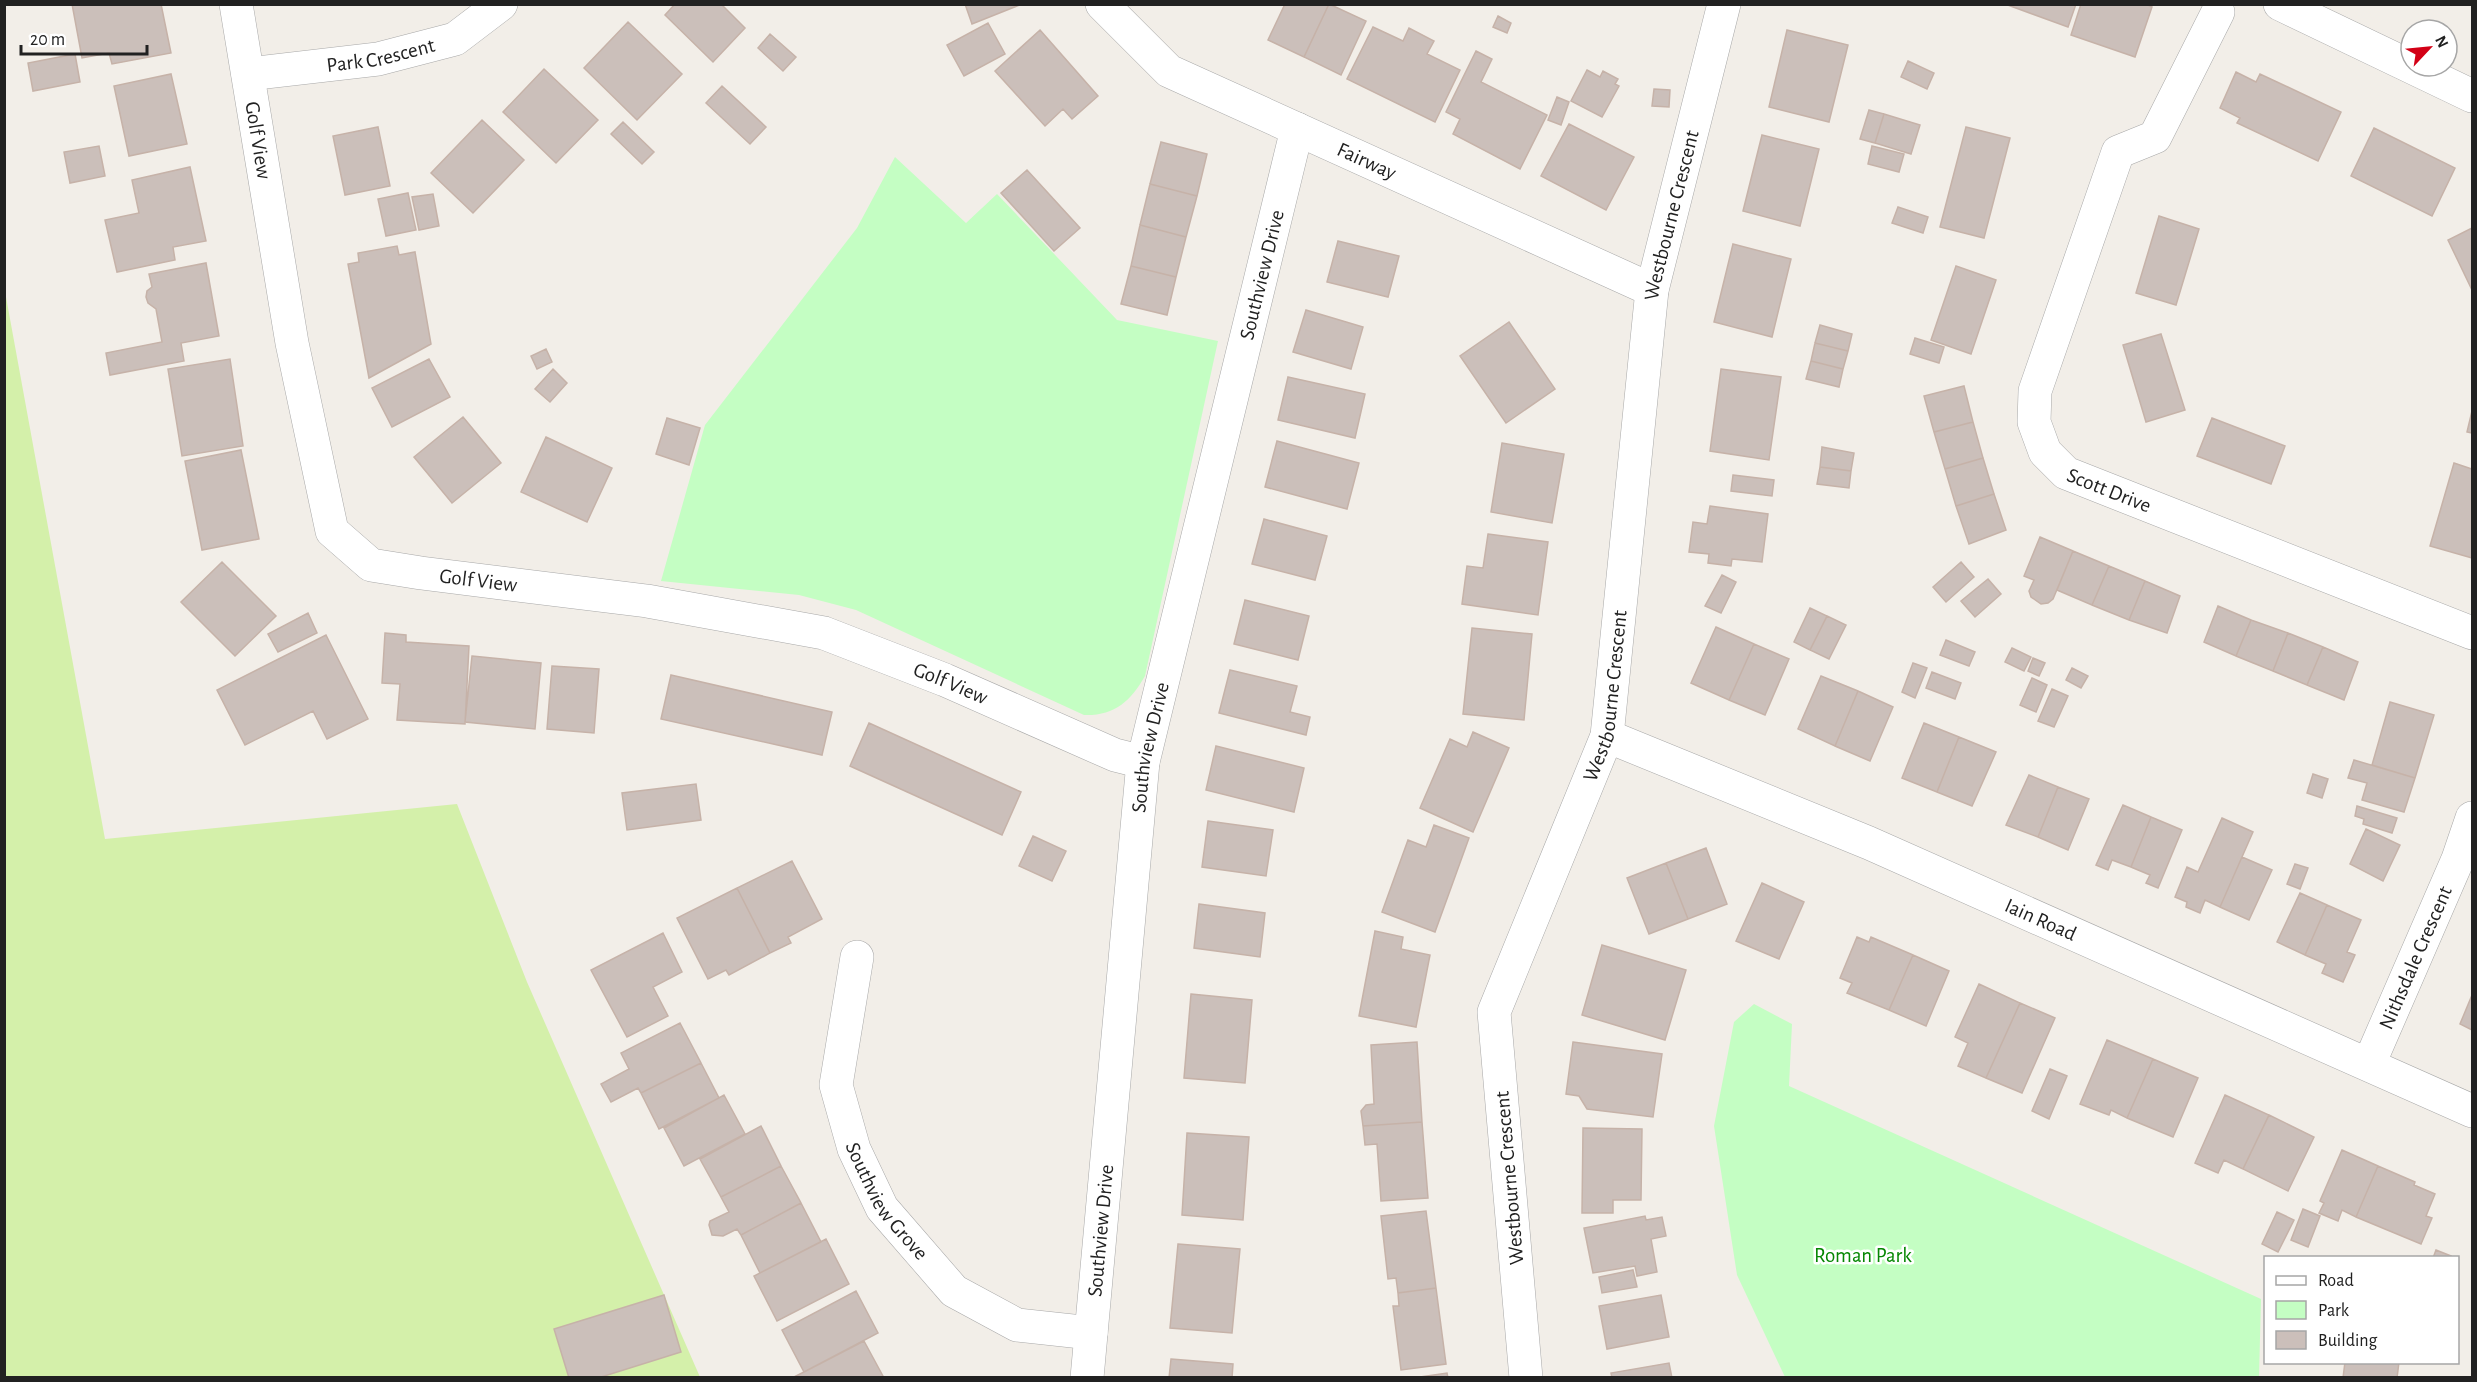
<svg xmlns="http://www.w3.org/2000/svg" width="2477" height="1382" viewBox="0 0 2477 1382" font-family="'Alegreya Sans',sans-serif">
<rect width="100%" height="100%" fill="#f2eee8"/>
<path fill="#d4f0aa" d="M 4,286 L 105,839 L 457,804 L 527,982 L 700,1377 L 5,1377 Z"/>
<path fill="#c4fec3" d="M 895,157 L 966,223 L 997,194 L 1117,320 L 1218,341 L 1145,676 C 1130,702 1114,716 1084,715 L 856,610 L 799,595 L 661,581 L 705,425 L 857,228 Z
M 1754,1004 L 1792,1024 L 1789,1086 L 2261,1299 L 2259,1377 L 1785,1377 L 1737,1275 L 1714,1126 L 1734,1022 Z"/>
<path fill="#cbbfba" stroke="#c6b2a8" stroke-width="1.5" d="M 72,4 L 161,4 L 171,53 L 112,64 L 109,53 L 82,58 Z
M 675,4 L 721,4 L 745,28 L 713,62 L 665,15 Z
M 965,4 L 1022,4 L 972,24 Z
M 1285,4 L 1329,4 L 1304,57 L 1268,40 Z
M 1329,4 L 1366,21 L 1341,75 L 1304,57 Z
M 2005,4 L 2076,4 L 2068,27 Z
M 2081,4 L 2146,4 L 2152,7 L 2135,57 L 2071,35 Z
M 1498,16 L 1511,23 L 1507,33 L 1493,27 Z
M 628,22 L 682,74 L 637,120 L 584,68 Z
M 988,23 L 1005,54 L 964,76 L 947,45 Z
M 1373,27 L 1403,41 L 1409,28 L 1434,41 L 1427,54 L 1460,70 L 1435,122 L 1347,79 Z
M 1040,30 L 1098,96 L 1072,119 L 1063,109 L 1045,126 L 995,71 Z
M 1787,30 L 1848,45 L 1829,122 L 1769,107 Z
M 770,34 L 796,57 L 783,71 L 758,48 Z
M 1476,51 L 1492,59 L 1481,82 L 1547,115 L 1520,169 L 1453,134 L 1460,119 L 1446,112 Z
M 75,54 L 80,82 L 33,91 L 28,63 Z
M 1908,61 L 1934,73 L 1927,89 L 1901,77 Z
M 544,69 L 598,120 L 556,163 L 503,112 Z
M 1587,70 L 1600,77 L 1603,71 L 1618,79 L 1615,84 L 1619,86 L 1602,117 L 1571,101 Z
M 2236,72 L 2256,82 L 2260,74 L 2341,112 L 2318,161 L 2237,123 L 2240,118 L 2220,108 Z
M 171,74 L 187,144 L 129,156 L 114,86 Z
M 722,86 L 766,127 L 750,144 L 706,103 Z
M 1654,89 L 1670,90 L 1669,107 L 1652,106 Z
M 1557,97 L 1569,102 L 1561,125 L 1548,120 Z
M 1869,110 L 1884,114 L 1875,143 L 1860,139 Z
M 1884,114 L 1920,125 L 1911,154 L 1875,143 Z
M 482,120 L 524,160 L 473,213 L 431,173 Z
M 623,122 L 654,152 L 642,164 L 611,134 Z
M 1569,124 L 1634,157 L 1606,210 L 1541,176 Z
M 378,127 L 390,186 L 345,195 L 333,136 Z
M 1966,127 L 2010,138 L 1984,238 L 1940,227 Z
M 2374,128 L 2455,168 L 2432,216 L 2351,176 Z
M 1762,135 L 1819,149 L 1800,226 L 1743,211 Z
M 1161,142 L 1207,154 L 1197,196 L 1150,184 Z
M 99,146 L 105,176 L 70,183 L 64,152 Z
M 1872,146 L 1904,154 L 1899,172 L 1868,164 Z
M 190,167 L 206,241 L 173,247 L 175,260 L 117,272 L 105,220 L 139,213 L 132,180 Z
M 1027,170 L 1080,228 L 1054,251 L 1001,193 Z
M 1150,184 L 1197,196 L 1186,237 L 1140,225 Z
M 408,193 L 416,230 L 386,236 L 378,199 Z
M 433,194 L 439,226 L 419,230 L 412,197 Z
M 1898,207 L 1928,217 L 1923,233 L 1892,223 Z
M 2159,216 L 2199,229 L 2176,305 L 2136,293 Z
M 1140,225 L 1186,237 L 1176,277 L 1131,266 Z
M 2472,228 L 2472,290 L 2448,240 Z
M 1338,241 L 1399,256 L 1388,297 L 1327,282 Z
M 1733,244 L 1791,259 L 1772,337 L 1714,322 Z
M 397,246 L 399,255 L 415,252 L 431,344 L 369,378 L 348,264 L 359,262 L 358,253 Z
M 206,263 L 219,336 L 181,343 L 184,361 L 110,375 L 106,353 L 162,342 L 156,309 L 148,303 L 146,297 L 147,291 L 152,287 L 149,274 Z
M 1131,266 L 1176,277 L 1167,315 L 1121,304 Z
M 1956,266 L 1996,280 L 1971,354 L 1931,340 Z
M 1306,310 L 1363,327 L 1351,369 L 1293,352 Z
M 1509,322 L 1555,389 L 1506,423 L 1460,356 Z
M 1820,325 L 1852,334 L 1848,351 L 1815,343 Z
M 2161,334 L 2185,410 L 2146,422 L 2123,345 Z
M 1915,338 L 1944,347 L 1939,363 L 1910,354 Z
M 1815,343 L 1848,351 L 1843,369 L 1811,361 Z
M 546,349 L 552,362 L 537,369 L 531,356 Z
M 230,359 L 243,446 L 182,456 L 168,369 Z
M 429,359 L 450,397 L 392,427 L 372,388 Z
M 1811,361 L 1843,369 L 1839,387 L 1806,379 Z
M 553,369 L 567,383 L 550,402 L 535,389 Z
M 1721,369 L 1781,377 L 1769,460 L 1710,451 Z
M 1288,377 L 1365,394 L 1355,438 L 1278,420 Z
M 1964,386 L 1973,422 L 1934,432 L 1924,396 Z
M 2472,411 L 2472,433 L 2467,432 Z
M 463,417 L 501,463 L 452,503 L 414,457 Z
M 667,418 L 700,428 L 689,465 L 656,454 Z
M 2212,418 L 2285,446 L 2271,484 L 2197,456 Z
M 1973,422 L 1983,458 L 1945,469 L 1934,432 Z
M 546,437 L 612,468 L 587,522 L 521,492 Z
M 1277,441 L 1359,463 L 1347,509 L 1265,487 Z
M 1502,443 L 1564,454 L 1552,523 L 1491,512 Z
M 1822,447 L 1854,453 L 1851,471 L 1820,467 Z
M 241,450 L 259,539 L 202,550 L 185,461 Z
M 1983,458 L 1994,494 L 1956,506 L 1945,469 Z
M 2454,463 L 2472,469 L 2472,558 L 2430,546 Z
M 1820,467 L 1851,471 L 1849,488 L 1817,484 Z
M 1733,475 L 1774,480 L 1772,496 L 1731,491 Z
M 1994,494 L 2006,530 L 1969,544 L 1956,506 Z
M 1710,506 L 1768,514 L 1762,562 L 1732,559 L 1731,566 L 1708,563 L 1709,554 L 1689,552 L 1693,522 L 1707,524 Z
M 1264,519 L 1327,536 L 1315,580 L 1252,564 Z
M 1488,534 L 1548,542 L 1538,615 L 1462,604 L 1467,566 L 1483,568 Z
M 2040,537 L 2073,551 L 2053,599 L 2048,603 L 2041,604 L 2031,597 L 2029,591 L 2034,580 L 2024,576 Z
M 2073,551 L 2109,566 L 2092,605 L 2057,590 Z
M 222,562 L 276,616 L 235,656 L 181,602 Z
M 1961,562 L 1974,577 L 1946,602 L 1933,587 Z
M 2109,566 L 2145,581 L 2129,620 L 2092,605 Z
M 1722,575 L 1736,582 L 1721,613 L 1705,606 Z
M 1988,579 L 2001,594 L 1975,617 L 1961,601 Z
M 2145,581 L 2180,596 L 2167,633 L 2129,620 Z
M 1245,600 L 1309,616 L 1298,660 L 1234,644 Z
M 2218,606 L 2251,620 L 2236,656 L 2204,642 Z
M 1810,608 L 1827,616 L 1810,650 L 1794,642 Z
M 308,613 L 317,633 L 278,652 L 268,634 Z
M 1827,616 L 1846,625 L 1829,659 L 1810,650 Z
M 2251,620 L 2288,633 L 2273,671 L 2236,656 Z
M 1716,627 L 1754,644 L 1729,700 L 1691,683 Z
M 1472,628 L 1532,634 L 1524,720 L 1463,714 Z
M 385,633 L 406,635 L 406,642 L 469,646 L 465,724 L 397,720 L 400,684 L 382,683 Z
M 2288,633 L 2323,647 L 2307,685 L 2273,671 Z
M 326,635 L 368,719 L 327,739 L 313,711 L 245,745 L 217,690 Z
M 1946,640 L 1975,652 L 1969,666 L 1940,655 Z
M 1754,644 L 1789,659 L 1765,715 L 1729,700 Z
M 2323,647 L 2358,662 L 2344,700 L 2307,685 Z
M 2012,648 L 2031,657 L 2024,671 L 2005,662 Z
M 472,656 L 541,663 L 535,729 L 465,722 Z
M 2033,658 L 2045,663 L 2039,676 L 2028,671 Z
M 1913,663 L 1927,668 L 1915,698 L 1902,692 Z
M 552,666 L 599,669 L 594,733 L 547,729 Z
M 2072,668 L 2088,676 L 2081,688 L 2066,680 Z
M 1230,670 L 1297,686 L 1290,712 L 1310,717 L 1306,735 L 1219,713 Z
M 1932,672 L 1961,683 L 1955,699 L 1926,688 Z
M 671,675 L 832,712 L 822,755 L 661,719 Z
M 1821,676 L 1858,691 L 1835,746 L 1798,729 Z
M 2032,678 L 2047,685 L 2036,712 L 2020,705 Z
M 2052,689 L 2068,696 L 2054,727 L 2038,721 Z
M 1858,691 L 1893,707 L 1870,761 L 1835,746 Z
M 2390,702 L 2434,715 L 2415,778 L 2372,765 Z
M 869,723 L 1021,792 L 1002,835 L 850,766 Z
M 1924,723 L 1959,737 L 1937,792 L 1902,778 Z
M 1473,732 L 1509,748 L 1473,832 L 1420,808 L 1450,739 L 1467,747 Z
M 1959,737 L 1996,752 L 1972,806 L 1937,792 Z
M 1216,746 L 1304,768 L 1294,812 L 1206,790 Z
M 2354,760 L 2415,778 L 2404,812 L 2362,800 L 2367,783 L 2348,778 Z
M 2313,774 L 2328,779 L 2322,798 L 2307,793 Z
M 2029,775 L 2058,787 L 2038,837 L 2006,825 Z
M 696,784 L 701,820 L 627,830 L 622,793 Z
M 2058,787 L 2089,799 L 2068,850 L 2038,837 Z
M 2123,805 L 2151,817 L 2131,867 L 2112,860 L 2108,870 L 2096,865 Z
M 2357,806 L 2397,818 L 2392,833 L 2363,824 L 2364,819 L 2355,816 Z
M 2151,817 L 2182,830 L 2158,888 L 2146,883 L 2150,875 L 2131,867 Z
M 2222,818 L 2253,832 L 2220,907 L 2205,900 L 2200,913 L 2186,907 L 2187,902 L 2175,897 L 2187,867 L 2198,872 Z
M 1208,821 L 1273,830 L 1266,876 L 1202,867 Z
M 1434,825 L 1469,838 L 1435,932 L 1382,912 L 1408,840 L 1426,847 Z
M 2366,829 L 2400,845 L 2383,881 L 2350,864 Z
M 1033,836 L 1066,851 L 1052,881 L 1019,866 Z
M 1706,848 L 1727,904 L 1688,919 L 1666,863 Z
M 2242,857 L 2272,870 L 2249,920 L 2220,907 Z
M 792,861 L 822,919 L 788,937 L 791,943 L 770,953 L 737,888 Z
M 1666,863 L 1688,919 L 1649,934 L 1627,878 Z
M 2295,864 L 2308,868 L 2300,889 L 2287,884 Z
M 1762,883 L 1804,902 L 1779,959 L 1736,941 Z
M 737,888 L 770,953 L 729,975 L 726,970 L 708,979 L 677,918 Z
M 2300,893 L 2327,905 L 2305,955 L 2277,942 Z
M 1199,904 L 1265,913 L 1260,957 L 1194,948 Z
M 2327,905 L 2361,920 L 2347,952 L 2355,955 L 2343,982 L 2322,973 L 2326,964 L 2305,955 Z
M 1375,931 L 1403,937 L 1401,949 L 1430,955 L 1416,1027 L 1359,1016 Z
M 663,933 L 682,972 L 653,987 L 668,1016 L 627,1037 L 591,970 Z
M 1857,937 L 1869,942 L 1871,937 L 1913,955 L 1889,1010 L 1847,993 L 1852,983 L 1840,978 Z
M 1602,945 L 1686,970 L 1665,1040 L 1582,1015 Z
M 1913,955 L 1949,971 L 1926,1026 L 1889,1010 Z
M 1979,984 L 2020,1003 L 1986,1078 L 1958,1066 L 1968,1043 L 1955,1037 Z
M 1191,994 L 1252,1000 L 1245,1083 L 1184,1078 Z
M 2472,995 L 2472,1030 L 2460,1024 Z
M 2020,1003 L 2055,1018 L 2022,1093 L 1986,1078 Z
M 680,1023 L 701,1063 L 641,1093 L 638,1088 L 611,1102 L 601,1084 L 629,1069 L 621,1053 Z
M 2107,1040 L 2153,1059 L 2127,1118 L 2111,1110 L 2109,1115 L 2080,1104 Z
M 1417,1042 L 1422,1122 L 1363,1126 L 1361,1111 L 1366,1105 L 1374,1104 L 1371,1045 Z
M 1573,1042 L 1662,1054 L 1653,1117 L 1587,1109 L 1579,1096 L 1566,1094 Z
M 2153,1059 L 2198,1078 L 2173,1137 L 2127,1118 Z
M 701,1063 L 719,1098 L 659,1129 L 641,1093 Z
M 2050,1069 L 2067,1076 L 2049,1119 L 2032,1111 Z
M 724,1095 L 745,1134 L 684,1166 L 664,1128 Z
M 2225,1095 L 2269,1115 L 2243,1169 L 2224,1160 L 2218,1173 L 2195,1163 Z
M 2269,1115 L 2314,1137 L 2288,1191 L 2243,1169 Z
M 1422,1122 L 1428,1198 L 1381,1201 L 1377,1144 L 1365,1145 L 1363,1126 Z
M 761,1126 L 781,1166 L 721,1197 L 700,1159 Z
M 1583,1128 L 1642,1129 L 1641,1200 L 1613,1200 L 1613,1213 L 1582,1213 Z
M 1187,1133 L 1249,1137 L 1243,1220 L 1182,1215 Z
M 2342,1150 L 2378,1166 L 2356,1217 L 2342,1210 L 2338,1221 L 2319,1213 L 2324,1203 L 2320,1201 Z
M 781,1166 L 801,1203 L 741,1235 L 737,1229 L 723,1236 L 712,1235 L 709,1225 L 710,1221 L 729,1212 L 721,1197 Z
M 2378,1166 L 2415,1182 L 2414,1185 L 2435,1194 L 2426,1216 L 2432,1218 L 2421,1244 L 2356,1217 Z
M 801,1203 L 821,1242 L 760,1273 L 741,1235 Z
M 2303,1209 L 2320,1216 L 2308,1247 L 2291,1240 Z
M 1426,1211 L 1436,1288 L 1398,1293 L 1396,1278 L 1388,1279 L 1381,1216 Z
M 2277,1212 L 2294,1220 L 2278,1252 L 2262,1244 Z
M 1645,1216 L 1646,1220 L 1662,1217 L 1666,1236 L 1651,1239 L 1657,1272 L 1637,1276 L 1635,1266 L 1593,1273 L 1584,1228 Z
M 826,1239 L 849,1284 L 777,1321 L 754,1276 Z
M 1178,1244 L 1240,1249 L 1232,1333 L 1170,1328 Z
M 2436,1250 L 2451,1256 L 2450,1258 L 2433,1258 Z
M 1633,1270 L 1637,1287 L 1602,1293 L 1599,1277 Z
M 1436,1288 L 1446,1364 L 1401,1370 L 1393,1306 L 1399,1306 L 1398,1293 Z
M 856,1291 L 878,1333 L 804,1372 L 782,1330 Z
M 664,1295 L 681,1352 L 598,1378 L 569,1378 L 554,1329 Z
M 1661,1295 L 1669,1337 L 1607,1349 L 1599,1306 Z
M 864,1341 L 884,1378 L 792,1378 L 804,1372 Z
M 1171,1359 L 1233,1364 L 1232,1378 L 1169,1378 Z
M 2399,1362 L 2397,1378 L 2343,1378 L 2345,1362 Z
M 1669,1363 L 1672,1378 L 1612,1378 L 1611,1373 Z
M 1447,1373 L 1448,1378 L 1413,1378 Z"/>
<g fill="none" stroke-linecap="round" stroke-linejoin="round">
<defs>
<g id="minor">
<path id="s1" d="M 236,4 L 292,343 L 332,531 L 371,565 L 421,573 L 647,601 L 824,633 L 945,680 L 1115,755 L 1143,762"/>
<path id="s2" d="M 1102,4 L 1169,71 L 1652,290"/>
<path d="M 2280,4 L 2472,96"/>
<path id="s3" d="M 2218,12 L 2155,137 L 2118,152 L 2035,391 L 2034,422 L 2045,452 L 2066,473 L 2472,633"/>
<path id="s4" d="M 248,74 L 378,59 L 455,39 L 501,4"/>
<path id="s5" d="M 1607,736 L 1869,843 L 2472,1111"/>
<path id="s6" d="M 857,957 L 836,1085 L 854,1149 L 882,1208 L 954,1291 L 1017,1325 L 1091,1333"/>
<path id="s7" d="M 2369,1064 L 2458,859 L 2472,818"/>
<path id="s8" d="M 1087,1378 L 1143,762 L 1297,129"/>
<path id="s9" d="M 1526,1378 L 1494,1012 L 1607,736 L 1652,290 L 1724,4"/>
</g>
</defs>
<use href="#minor" stroke="#a8a8a8" stroke-width="34"/>
<use href="#minor" stroke="#fff" stroke-width="33"/>
</g>
<g text-anchor="middle" stroke-width="5" stroke-linejoin="round" paint-order="stroke">
<g font-size="21" fill="#212121" stroke="#fff">
<text dy="7" stroke="none"><textPath href="#s4" startOffset="134">Park Crescent</textPath></text>
<text dy="7" stroke="none"><textPath href="#s1" startOffset="138">Golf View</textPath></text>
<text dy="7" stroke="none"><textPath href="#s2" startOffset="312">Fairway</textPath></text>
<text dy="7" stroke="none"><textPath href="#s9" startOffset="1191">Westbourne Crescent</textPath></text>
<text dy="7" stroke="none"><textPath href="#s8" startOffset="1120">Southview Drive</textPath></text>
<text dy="7" stroke="none"><textPath href="#s3" startOffset="572">Scott Drive</textPath></text>
<text dy="7" stroke="none"><textPath href="#s1" startOffset="696">Golf View</textPath></text>
<text dy="7" stroke="none"><textPath href="#s1" startOffset="1182">Golf View</textPath></text>
<text dy="7" stroke="none"><textPath href="#s9" startOffset="705">Westbourne Crescent</textPath></text>
<text dy="7" stroke="none"><textPath href="#s8" startOffset="634">Southview Drive</textPath></text>
<text dy="7" stroke="none"><textPath href="#s5" startOffset="471">Iain Road</textPath></text>
<text dy="7" stroke="none"><textPath href="#s7" startOffset="116">Nithsdale Crescent</textPath></text>
<text transform="translate(1509 1178) rotate(-95)" y="7">Westbourne Crescent</text>
<text dy="7" stroke="none"><textPath href="#s6" startOffset="258">Southview Grove</textPath></text>
<text dy="7" stroke="none"><textPath href="#s8" startOffset="148">Southview Drive</textPath></text>
</g>
<g font-size="21" fill="#068703" stroke="#fff">
<text x="1863" y="1262">Roman Park</text>
</g>
</g>
<rect width="2477" height="1382" fill="none" stroke="#212121" stroke-width="12"/>
<rect x="2264" y="1256" width="195" height="108" fill="#ffffff" stroke="#a6a6a6" stroke-width="1.5"/>
<rect x="2276" y="1276" width="30" height="9" fill="#ffffff" stroke="#a6a6a6" stroke-width="1.5"/>
<text x="2318" y="1286" font-size="18" fill="#212121">Road</text>
<rect x="2276" y="1301" width="30" height="18" fill="#c4fec3" stroke="#a6a6a6" stroke-width="1.5"/>
<text x="2318" y="1316" font-size="18" fill="#212121">Park</text>
<rect x="2276" y="1331" width="30" height="18" fill="#cbbfba" stroke="#a6a6a6" stroke-width="1.5"/>
<text x="2318" y="1346" font-size="18" fill="#212121">Building</text>
<g transform="translate(2429 48) rotate(64)"><circle r="28" fill="#ffffff" stroke="#a6a6a6" stroke-width="1.5"/>
<path d="M0-4.5L10 22L0 15L-10 22Z" fill="#d30016"/>
<text y="-9" font-size="16" font-weight="bold" text-anchor="middle" fill="#212121">N</text>
</g>
<path d="M21 45v9h126v-9" fill="none" stroke="#212121" stroke-width="3"/>
<text x="30" y="45" font-size="18" fill="#212121" stroke="#ffffff" stroke-width="4.5" paint-order="stroke">20 m</text>
</svg>
